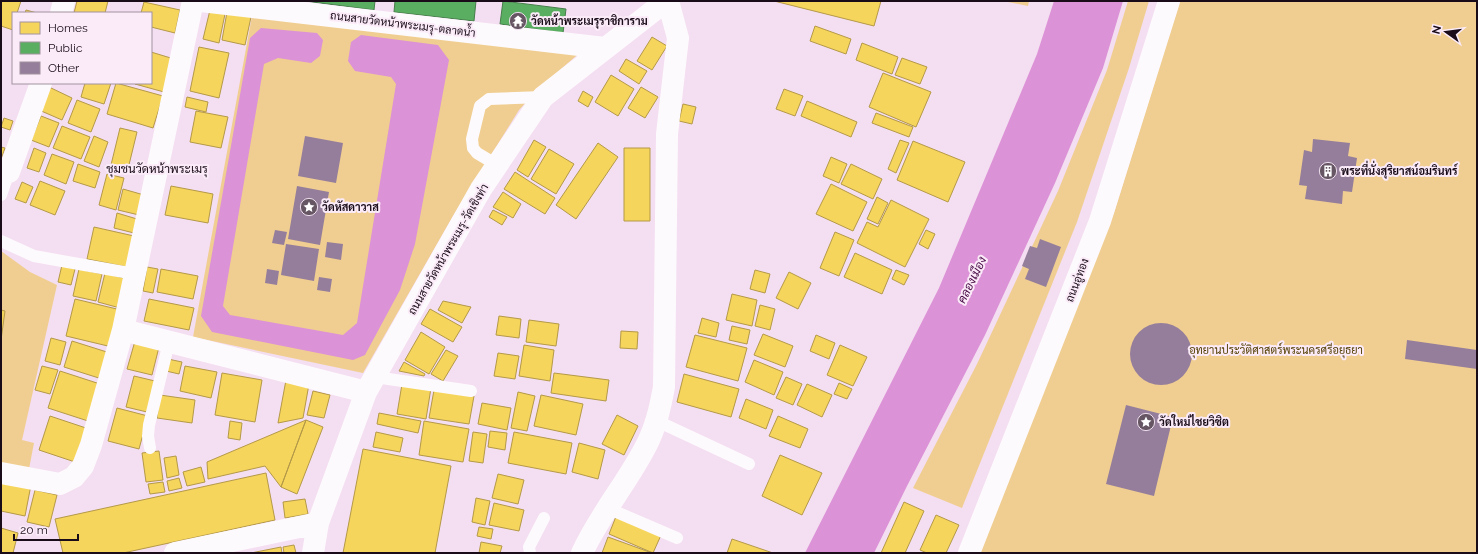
<svg xmlns="http://www.w3.org/2000/svg" width="1478" height="554" viewBox="0 0 1478 554" font-family="Raleway,Sarabun,sans-serif">
<rect width="100%" height="100%" fill="#f4def1"/>
<path fill="#f0ce91" d="M 1003,1 L 1029,1 L 1028,6 Z
M 1128,1 L 1149,1 L 1129,68 L 1077,222 L 962,508 L 913,488 L 977,364 L 1058,191 L 1107,70 Z
M 1180,1 L 1477,1 L 1477,553 L 980,553 L 1114,213 Z
M 252,16 L 582,51 L 541,86 L 519,110 L 453,216 L 363,373 L 193,337 Z
M 1,251 L 30,272 L 57,285 L 22,440 L 34,443 L 29,469 L 1,464 Z"/>
<path fill="#dc92d6" d="M 1054,1 L 1123,1 L 1103,68 L 1055,183 L 985,335 L 907,486 L 874,553 L 805,553 L 939,288 L 1037,54 Z
M 261,28 L 317,33 L 323,40 L 320,56 L 311,63 L 278,58 L 264,64 L 223,306 L 230,315 L 343,335 L 357,323 L 396,84 L 391,77 L 355,71 L 348,61 L 351,42 L 361,35 L 438,45 L 449,60 L 415,244 L 400,290 L 365,355 L 353,360 L 212,332 L 201,316 L 250,38 Z"/>
<path fill="#f6d55c" stroke="#b49948" d="M 1,1 L 21,1 L 17,13 L 13,13 L 13,30 L 1,26 Z
M 77,1 L 108,1 L 105,13 L 74,13 Z
M 774,1 L 881,1 L 874,26 Z
M 144,2 L 180,10 L 175,33 L 151,27 L 151,13 L 141,13 Z
M 26,10 L 37,13 L 25,13 Z
M 210,10 L 225,14 L 219,43 L 203,39 Z
M 227,12 L 251,17 L 245,45 L 222,40 Z
M 815,26 L 851,39 L 846,54 L 810,41 Z
M 652,37 L 667,46 L 652,70 L 637,61 Z
M 862,43 L 898,57 L 892,74 L 856,60 Z
M 199,47 L 229,53 L 219,98 L 190,91 Z
M 151,52 L 174,59 L 164,92 L 135,84 L 151,83 Z
M 902,58 L 927,67 L 920,84 L 895,75 Z
M 626,59 L 647,71 L 639,84 L 619,71 Z
M 883,73 L 931,92 L 916,127 L 869,107 Z
M 611,75 L 634,89 L 618,116 L 595,102 Z
M 85,83 L 111,83 L 104,104 L 81,97 Z
M 116,83 L 163,96 L 153,128 L 107,114 Z
M 49,87 L 72,98 L 62,120 L 39,110 Z
M 641,87 L 658,97 L 645,118 L 628,108 Z
M 784,89 L 803,96 L 795,116 L 776,109 Z
M 583,91 L 593,97 L 588,107 L 578,101 Z
M 187,97 L 208,102 L 206,112 L 185,107 Z
M 77,100 L 100,109 L 91,132 L 68,123 Z
M 807,101 L 857,122 L 851,137 L 801,116 Z
M 683,104 L 696,107 L 692,124 L 679,121 Z
M 196,111 L 228,117 L 221,148 L 190,142 Z
M 876,113 L 913,127 L 909,137 L 872,123 Z
M 41,116 L 59,123 L 49,147 L 31,140 Z
M 4,118 L 13,121 L 10,130 L 1,127 Z
M 62,126 L 90,137 L 81,159 L 53,148 Z
M 120,128 L 137,132 L 127,173 L 110,169 Z
M 94,136 L 108,142 L 99,167 L 84,161 Z
M 534,140 L 546,147 L 528,177 L 517,170 Z
M 900,140 L 909,143 L 896,173 L 888,169 Z
M 913,141 L 965,162 L 948,202 L 897,180 Z
M 598,143 L 618,157 L 576,219 L 556,205 Z
M 1,147 L 5,148 L 1,159 Z
M 34,148 L 46,153 L 39,172 L 27,168 Z
M 624,148 L 650,148 L 650,221 L 624,221 Z
M 549,149 L 574,164 L 556,194 L 531,179 Z
M 52,154 L 74,162 L 66,184 L 44,175 Z
M 831,157 L 847,164 L 839,183 L 823,176 Z
M 78,164 L 100,172 L 95,188 L 73,181 Z
M 851,164 L 882,179 L 873,199 L 841,184 Z
M 515,172 L 555,198 L 545,214 L 504,189 Z
M 107,174 L 124,178 L 116,210 L 99,205 Z
M 40,181 L 65,191 L 55,215 L 30,205 Z
M 22,182 L 33,187 L 26,203 L 15,199 Z
M 831,184 L 867,202 L 853,231 L 816,214 Z
M 171,186 L 213,194 L 208,223 L 165,215 Z
M 123,189 L 144,195 L 139,215 L 118,210 Z
M 503,192 L 521,204 L 513,218 L 493,207 Z
M 877,197 L 888,203 L 878,224 L 867,219 Z
M 891,200 L 929,219 L 905,267 L 857,243 L 867,222 L 878,227 Z
M 493,210 L 507,217 L 502,225 L 489,217 Z
M 117,213 L 137,219 L 134,233 L 114,228 Z
M 94,227 L 134,236 L 127,267 L 87,259 Z
M 926,230 L 935,234 L 928,249 L 919,244 Z
M 835,232 L 854,240 L 839,276 L 820,268 Z
M 855,253 L 892,270 L 882,294 L 844,277 Z
M 62,265 L 75,269 L 71,285 L 58,282 Z
M 147,267 L 158,269 L 153,293 L 143,291 Z
M 79,269 L 102,274 L 96,301 L 73,296 Z
M 161,269 L 198,276 L 193,299 L 157,292 Z
M 755,270 L 770,274 L 765,293 L 750,289 Z
M 896,270 L 909,275 L 904,285 L 892,279 Z
M 789,272 L 811,283 L 798,309 L 776,298 Z
M 105,273 L 127,279 L 120,308 L 98,302 Z
M 732,294 L 757,300 L 752,326 L 726,320 Z
M 75,299 L 121,310 L 112,347 L 66,336 Z
M 149,299 L 194,308 L 189,330 L 144,321 Z
M 443,301 L 471,307 L 462,323 L 438,310 Z
M 760,305 L 775,309 L 770,330 L 755,326 Z
M 430,309 L 462,327 L 453,342 L 421,324 Z
M 1,310 L 5,311 L 1,340 Z
M 499,316 L 521,319 L 519,338 L 496,335 Z
M 702,318 L 719,323 L 716,337 L 698,333 Z
M 529,320 L 559,324 L 556,346 L 526,342 Z
M 732,326 L 750,330 L 747,344 L 729,340 Z
M 621,331 L 638,332 L 637,349 L 620,348 Z
M 421,332 L 445,347 L 429,374 L 405,360 Z
M 763,334 L 793,346 L 785,367 L 754,355 Z
M 695,335 L 747,348 L 738,381 L 686,367 Z
M 816,335 L 835,343 L 829,359 L 810,351 Z
M 51,338 L 66,342 L 60,365 L 45,361 Z
M 72,341 L 110,353 L 102,379 L 64,367 Z
M 135,341 L 159,347 L 152,375 L 127,369 Z
M 524,345 L 554,350 L 550,381 L 519,376 Z
M 840,345 L 867,357 L 853,386 L 827,375 Z
M 446,350 L 458,356 L 443,381 L 431,374 Z
M 498,353 L 519,356 L 515,379 L 494,376 Z
M 168,359 L 182,362 L 179,374 L 166,371 Z
M 754,360 L 783,372 L 774,395 L 745,382 Z
M 404,362 L 425,374 L 424,376 L 399,371 Z
M 42,366 L 58,370 L 50,394 L 35,390 Z
M 185,366 L 217,372 L 211,398 L 180,391 Z
M 60,371 L 100,384 L 88,421 L 48,408 Z
M 222,373 L 262,380 L 255,422 L 215,415 Z
M 554,373 L 609,380 L 606,401 L 551,393 Z
M 684,374 L 739,389 L 731,417 L 677,402 Z
M 134,376 L 155,381 L 147,412 L 126,407 Z
M 786,377 L 802,384 L 793,405 L 776,398 Z
M 286,380 L 309,384 L 303,418 L 278,423 Z
M 839,383 L 852,389 L 847,399 L 834,394 Z
M 402,384 L 431,388 L 426,419 L 397,414 Z
M 807,384 L 832,395 L 822,417 L 797,405 Z
M 434,390 L 474,396 L 469,424 L 429,418 Z
M 313,391 L 330,395 L 324,418 L 307,415 Z
M 518,392 L 535,396 L 527,431 L 511,428 Z
M 160,395 L 195,400 L 192,423 L 157,418 Z
M 541,395 L 583,404 L 576,435 L 534,426 Z
M 746,399 L 773,410 L 766,429 L 739,418 Z
M 482,403 L 511,408 L 507,430 L 478,424 Z
M 117,408 L 148,416 L 139,449 L 108,441 Z
M 379,413 L 421,421 L 418,433 L 377,424 Z
M 617,415 L 638,426 L 624,455 L 602,444 Z
M 50,416 L 86,428 L 75,462 L 39,450 Z
M 778,416 L 808,429 L 800,448 L 769,436 Z
M 306,420 L 281,487 L 265,466 L 208,479 L 207,462 Z
M 306,420 L 323,427 L 297,494 L 281,487 Z
M 230,421 L 242,423 L 240,440 L 228,438 Z
M 424,421 L 469,429 L 463,462 L 419,455 Z
M 490,431 L 507,433 L 505,450 L 488,447 Z
M 376,432 L 403,438 L 400,452 L 373,447 Z
M 473,432 L 487,434 L 483,463 L 469,461 Z
M 514,432 L 572,443 L 566,474 L 508,463 Z
M 579,443 L 605,450 L 598,479 L 572,472 Z
M 363,449 L 451,466 L 435,553 L 343,553 Z
M 159,451 L 163,480 L 146,482 L 142,453 Z
M 780,455 L 822,473 L 802,515 L 762,496 Z
M 176,456 L 179,475 L 167,478 L 164,458 Z
M 201,467 L 205,482 L 187,486 L 183,472 Z
M 266,473 L 275,520 L 123,553 L 63,553 L 55,519 Z
M 498,474 L 524,480 L 518,504 L 492,498 Z
M 179,478 L 182,488 L 169,491 L 167,481 Z
M 1,479 L 31,485 L 25,516 L 1,511 Z
M 163,482 L 165,492 L 150,494 L 148,484 Z
M 35,490 L 57,495 L 49,527 L 27,522 Z
M 476,498 L 490,501 L 485,525 L 472,522 Z
M 305,499 L 308,514 L 285,518 L 283,502 Z
M 904,502 L 924,511 L 905,553 L 881,553 Z
M 494,503 L 524,510 L 519,531 L 489,525 Z
M 617,514 L 662,533 L 653,553 L 609,534 Z
M 936,515 L 959,525 L 946,553 L 927,553 L 920,550 Z
M 479,527 L 493,529 L 491,539 L 477,536 Z
M 1,528 L 18,533 L 13,553 L 1,553 Z
M 608,537 L 652,553 L 602,553 Z
M 732,539 L 773,553 L 727,553 Z
M 481,542 L 502,546 L 500,553 L 479,553 Z
M 294,545 L 296,553 L 284,553 L 283,547 Z
M 281,547 L 282,553 L 251,553 Z"/>
<path fill="#5aae61" stroke="#467d4b" d="M 305,1 L 375,1 L 374,10 Z
M 395,1 L 476,1 L 474,21 L 394,12 Z
M 503,1 L 566,9 L 563,33 L 500,24 Z"/>
<path fill="#957e9b" d="M 305,136 L 343,143 L 336,183 L 298,176 Z
M 1313,139 L 1350,143 L 1348,156 L 1357,158 L 1352,192 L 1343,191 L 1342,204 L 1305,199 L 1307,186 L 1299,185 L 1304,150 L 1312,152 Z
M 297,186 L 329,192 L 320,245 L 288,239 Z
M 275,230 L 287,232 L 284,245 L 272,243 Z
M 1040,239 L 1061,247 L 1046,287 L 1025,279 L 1029,269 L 1022,266 L 1030,246 L 1037,248 Z
M 327,242 L 343,244 L 341,260 L 325,257 Z
M 286,244 L 319,249 L 314,281 L 281,275 Z
M 267,269 L 279,271 L 277,285 L 265,283 Z
M 319,277 L 332,279 L 330,292 L 317,290 Z
M1130 354a31 31 0 1 1 62 0a31 31 0 1 1-62 0Z
M 1407,340 L 1477,350 L 1477,369 L 1405,359 Z
M 1126,405 L 1173,417 L 1154,496 L 1106,484 Z"/>
<g fill="none" stroke-linecap="round" stroke-linejoin="round">
<path stroke="#fdfafd" stroke-width="12" d="M 497,165 L 477,153 L 473,148 L 472,139 L 480,106 L 489,99 L 543,97
M 1,195 L 9,172
M 1,241 L 34,256 L 135,274
M 375,377 L 471,391
M 657,421 L 749,464
M 150,448 L 148,436 L 149,425 L 169,342
M 607,508 L 677,538
M 530,553 L 529,547 L 544,518"/>
<path stroke="#fdfafd" stroke-width="22" d="M 201,1 L 605,48
M 61,13 L 64,1
M 9,172 L 41,83
M 123,330 L 366,392
M 1,473 L 60,484 L 74,477 L 83,466 L 91,445 L 123,330 L 193,1
M 175,553 L 318,523
M 313,553 L 318,523 L 366,392 L 481,189 L 543,97 L 666,1
M 582,553 C 600,514 627,483 646,446 C 656,427 660,408 664,387 L 667,134 L 678,38 L 668,1"/>
<path stroke="#fdfafd" stroke-width="22" d="M 969,553 L 1100,221 L 1169,1"/>
</g>
<defs>
<symbol id="temple-disc" viewBox="-11 -11 22 22"><circle r="9.5" fill="#665664" stroke="#fbebf9"/><path d="M0-6L5-2H3V0L6.5 2.5H4V6H1.5V3h-3V6H-4V2.5H-6.5L-3 0V-2H-5Z" fill="#fff"/></symbol>
<symbol id="building-disc" viewBox="-11 -11 22 22"><circle r="9.5" fill="#665664" stroke="#fbebf9"/><path d="M-4-6H4V6H1V3H-1V6H-4ZM-2.5-4.3h1.7v1.8h-1.7ZM.8-4.3h1.7v1.8H.8ZM-2.5-1h1.7V.8h-1.7ZM.8-1h1.7V.8H.8Z" fill="#fff"/></symbol>
<symbol id="sight-disc" viewBox="-11 -11 22 22"><circle r="9.5" fill="#665664" stroke="#fbebf9"/><path d="M0-6L1.8-2.2L6-1.7L2.9 1.2L3.7 5.4L0 3.3L-3.7 5.4L-2.9 1.2L-6-1.7L-1.8-2.2Z" fill="#fff"/></symbol>
</defs>
<g fill-rule="evenodd">
<use href="#temple-disc" x="508" y="11" width="20" height="20"/>
<use href="#building-disc" x="1318" y="161" width="20" height="20"/>
<use href="#sight-disc" x="299" y="197" width="20" height="20"/>
<use href="#sight-disc" x="1136" y="412" width="20" height="20"/>
</g>
<g text-anchor="middle" stroke-width="4" stroke-linejoin="round" paint-order="stroke">
<g font-size="11" font-weight="bold" fill="#190c18" stroke="#fbebf9" text-anchor="start">
<text x="531" y="25">วัดหน้าพระเมรุราชิการาม</text>
<text x="1341" y="175">พระที่นั่งสุริยาสน์อมรินทร์</text>
<text x="322" y="211">วัดหัสดาวาส</text>
<text x="1159" y="426">วัดใหม่ไชยวิชิต</text>
</g>
<g font-size="11" fill="#190c18" stroke="#fbebf9">
<text transform="translate(403 24) rotate(7)" y="4">ถนนสายวัดหน้าพระเมรุ-ตลาดน้ำ</text>
<text transform="translate(448 249) rotate(-60)" y="4">ถนนสายวัดหน้าพระเมรุ-วัดเชิงท่า</text>
<text transform="translate(1077 280) rotate(-69)" y="4">ถนนอู่ทอง</text>
</g>
<g font-size="11" fill="#513e00" stroke="#fbebf9">
<text x="1276" y="354">อุทยานประวัติศาสตร์พระนครศรีอยุธยา</text>
</g>
<g font-size="12" fill="#190c18" stroke="#fbebf9">
<text x="157" y="173">ชุมชนวัดหน้าพระเมรุ</text>
</g>
<g font-size="12" font-style="italic" fill="#480b45" stroke="#fbebf9">
<text transform="translate(972 280) rotate(-64)" y="4">คลองเมือง</text>
</g>
</g>
<rect width="1478" height="554" fill="none" stroke="#190c18" stroke-width="4"/>
<rect x="12" y="12" width="140" height="72" fill="#fbebf9" stroke="#a1929f"/>
<rect x="20" y="22" width="20" height="12" fill="#f6d55c" stroke="#a1929f"/>
<text x="48" y="32" font-size="12" fill="#190c18">Homes</text>
<rect x="20" y="42" width="20" height="12" fill="#5aae61" stroke="#a1929f"/>
<text x="48" y="52" font-size="12" fill="#190c18">Public</text>
<rect x="20" y="62" width="20" height="12" fill="#957e9b" stroke="#a1929f"/>
<text x="48" y="72" font-size="12" fill="#190c18">Other</text>
<g transform="translate(1446 32) rotate(284)" stroke="#fbebf9" stroke-width="3" paint-order="stroke">
<path d="M0-3L7 15L0 10L-7 15Z" fill="#190c18"/>
<text y="-6" font-size="11" font-weight="bold" text-anchor="middle" fill="#190c18">N</text>
</g>
<path d="M14 534v6h64v-6" fill="none" stroke="#190c18" stroke-width="2"/>
<text x="20" y="534" font-size="12" fill="#190c18" stroke="#fbebf9" stroke-width="3" paint-order="stroke">20 m</text>
</svg>
